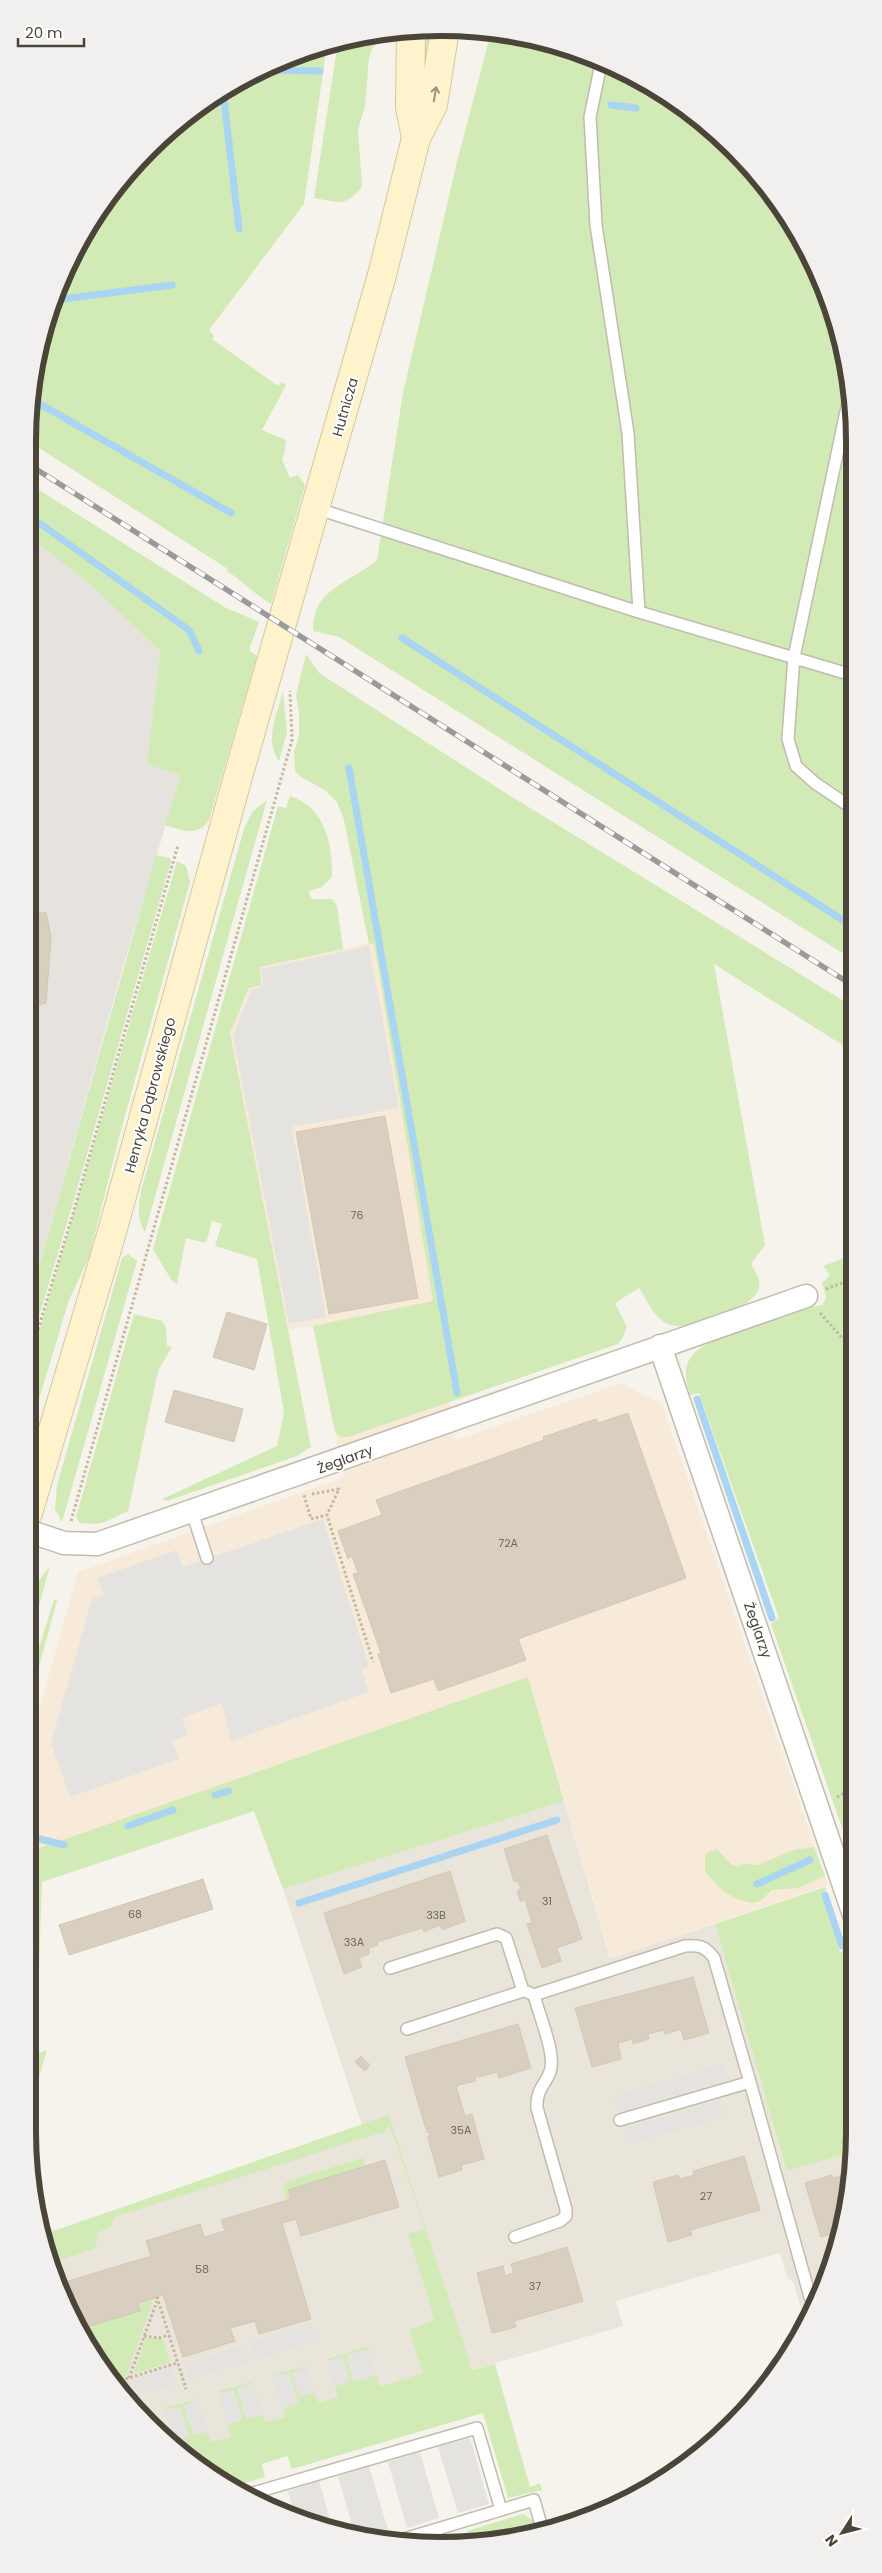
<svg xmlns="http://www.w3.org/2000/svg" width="882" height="2573" viewBox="0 0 882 2573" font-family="Poppins,sans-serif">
<rect width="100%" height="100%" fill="#f6f3ec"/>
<path fill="#eae5da" d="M 564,1801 L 610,1958 L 715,1924 L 787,2171 L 852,2152 L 840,2239 L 804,2319 L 793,2281 L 787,2278 L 780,2253 L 616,2301 L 623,2326 L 472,2370 L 472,2367 L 190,2460 L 130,2405 L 59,2290 L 42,2235 L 362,2125 L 283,1889 Z"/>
<path fill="#f7ead8" d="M 374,942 L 456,1440 L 621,1383 L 662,1404 L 828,1885 L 611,1958 L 528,1677 L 28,1852 L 28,1749 L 78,1572 L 344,1477 L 313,1326 L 287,1330 L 230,1033 L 259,967 Z"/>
<path fill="#e6e2dd" d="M 28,536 L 91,585 L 160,651 L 147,764 L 181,774 L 125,960 L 28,1305 Z"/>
<path fill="#d2eab5" d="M 438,29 L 421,90 L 426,30 Z
M 384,32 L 372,49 L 369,58 L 365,107 L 358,129 L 362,186 C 347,208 337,202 314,198 L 338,42 Z
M 491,32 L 548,42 L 648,83 L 752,168 L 812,258 L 851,387 L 852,959 L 339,637 L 313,631 C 312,589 348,584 377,560 L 403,393 L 457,162 Z
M 327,45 L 304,204 L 209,330 L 214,336 L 212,339 L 278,386 L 282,382 L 286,385 L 262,430 L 286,440 L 284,455 L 282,459 L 290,478 L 298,475 L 305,485 L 271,604 C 255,595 243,581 227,571 L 228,569 L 28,441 L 42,334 L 70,258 L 113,190 L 168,130 L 234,83 L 308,50 Z
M 28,483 L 226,608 L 259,622 L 249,650 L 257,656 L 209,820 C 198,838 181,830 165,825 L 181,775 L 147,764 L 160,651 L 91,585 L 28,536 Z
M 306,654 L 319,673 L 509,795 L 852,1006 L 852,1051 L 714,964 L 765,1245 L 751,1264 C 755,1271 761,1279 759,1288 C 754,1309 689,1331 671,1325 C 654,1320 648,1301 639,1288 L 615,1303 L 627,1327 L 622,1339 L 618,1344 L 348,1437 L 341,1437 L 335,1432 L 313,1326 L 433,1301 L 374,943 L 369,944 L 344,820 L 337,802 L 326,791 L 298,775 L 295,770 L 294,752 L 299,736 L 299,714 L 296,695 Z
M 283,692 L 287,732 L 279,761 C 264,741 277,713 283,692 Z
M 290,796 C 325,807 333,845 332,877 L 322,887 L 309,891 L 311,899 L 332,899 L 337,906 L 343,949 L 260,967 L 261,985 L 249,988 L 230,1033 L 311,1447 L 297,1456 L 167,1501 L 162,1499 L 277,1446 L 284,1412 L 257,1259 L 215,1246 L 222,1224 L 212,1221 L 206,1243 L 186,1238 L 177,1284 L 172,1281 L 153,1249 L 278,806 L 286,808 Z
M 267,800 L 145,1232 C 134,1217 140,1193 145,1177 L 244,829 L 252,812 Z
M 156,855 L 170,858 L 171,861 L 78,1186 L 28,1353 L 28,1305 Z
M 177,861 L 186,866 L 190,882 L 120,1134 L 89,1257 L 69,1300 L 28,1436 L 28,1369 Z
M 128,1254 L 137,1261 L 62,1522 L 55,1509 L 57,1485 L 122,1258 Z
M 853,1255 L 854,1862 L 771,1624 L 779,1618 L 699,1393 L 690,1395 C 677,1356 697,1347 730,1335 L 728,1330 L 804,1308 L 823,1305 L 826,1296 L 822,1283 L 830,1275 L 823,1266 Z
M 134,1314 L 162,1321 L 166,1328 L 167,1346 L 172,1347 L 158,1371 L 128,1512 C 120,1513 117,1517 109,1520 C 100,1525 90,1524 80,1523 L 76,1517 Z
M 50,1566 L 28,1646 C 27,1612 27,1593 50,1566 Z
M 54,1600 L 57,1600 L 28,1708 L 28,1682 Z
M 528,1677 L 564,1801 L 283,1889 L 254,1811 L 42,1882 L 37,2028 L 39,2034 L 28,2038 L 28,1852 Z
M 814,1847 L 825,1876 L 798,1888 L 772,1890 L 760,1901 L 753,1903 L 740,1900 L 724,1892 L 705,1872 L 705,1854 L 717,1849 L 731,1864 L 738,1867 L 744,1864 L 758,1865 L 794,1850 Z
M 825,1887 L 826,1891 L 822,1892 L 840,1952 L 846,1951 L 854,1979 L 854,2132 L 852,2152 L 787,2171 L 715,1924 Z
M 47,2050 L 36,2087 L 29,2147 L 28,2058 Z
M 389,2115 L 472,2370 L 495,2364 L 530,2487 L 540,2483 L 542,2490 L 508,2498 L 483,2413 L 292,2469 L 287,2456 L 262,2464 L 265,2477 L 232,2487 C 218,2478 176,2457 174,2441 L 189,2436 L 164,2408 L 197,2399 L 211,2442 L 231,2437 L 227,2425 L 243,2419 L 218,2394 L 219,2391 L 252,2382 L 265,2422 L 285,2417 L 282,2408 L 298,2403 L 289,2373 L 274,2378 L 273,2375 L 306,2366 L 299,2396 L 314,2392 L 319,2403 L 338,2397 L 327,2359 L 369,2346 L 368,2349 L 346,2356 L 354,2382 L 377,2375 L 380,2387 L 423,2373 L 409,2330 L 435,2320 L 408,2234 L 425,2229 L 390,2126 L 387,2127 L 386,2131 L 115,2217 L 110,2228 L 98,2232 L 96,2248 L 51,2263 L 42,2235 Z
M 363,2158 L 365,2167 L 286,2201 L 283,2187 L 288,2181 Z
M 64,2277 L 76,2318 L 59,2290 L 56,2280 Z
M 154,2298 L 126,2376 L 115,2380 L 83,2328 L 140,2311 L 138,2303 Z
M 146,2339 L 163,2339 L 170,2362 L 133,2374 Z
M 620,2499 L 554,2529 L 552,2520 Z
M 523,2514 L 533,2520 L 537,2533 L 471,2544 L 467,2531 Z"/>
<path fill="#e5e3e0" d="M 369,946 L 399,1108 L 292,1127 L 326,1317 L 289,1324 L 233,1036 L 251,990 L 263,986 L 261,969 Z
M 323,1519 L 369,1666 L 361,1669 L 369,1692 L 231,1741 L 222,1703 L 182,1718 L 188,1735 L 172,1741 L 179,1759 L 70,1797 L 51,1743 L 92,1599 L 104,1595 L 97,1578 L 177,1550 L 183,1567 Z
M 723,2064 L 727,2077 L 732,2078 L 618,2112 L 614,2095 Z
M 723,2100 L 720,2103 L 724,2117 L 627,2145 L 623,2129 Z
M 312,2324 L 317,2341 L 256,2359 L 251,2343 Z
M 244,2345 L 250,2361 L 189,2380 L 185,2364 Z
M 368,2349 L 376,2375 L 354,2382 L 346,2356 Z
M 343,2357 L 350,2381 L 335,2387 L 327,2361 Z
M 307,2366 L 315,2393 L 299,2397 L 292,2372 Z
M 171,2368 L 177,2384 L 138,2395 L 133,2379 Z
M 289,2373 L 298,2403 L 282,2409 L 272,2376 Z
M 127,2381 L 132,2397 L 127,2399 L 117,2384 Z
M 252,2383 L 263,2415 L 246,2419 L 237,2389 Z
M 234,2390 L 243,2419 L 227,2425 L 218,2393 Z
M 198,2399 L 208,2432 L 193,2435 L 183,2406 Z
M 180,2407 L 189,2436 L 174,2442 L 164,2410 Z
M 470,2438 L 489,2504 L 458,2513 L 438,2447 Z
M 420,2452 L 439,2518 L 407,2528 L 388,2462 Z
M 369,2467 L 389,2533 L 373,2538 L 354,2532 L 338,2476 Z
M 319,2481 L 332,2525 L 294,2514 L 288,2491 Z"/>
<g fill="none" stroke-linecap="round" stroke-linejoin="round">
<path stroke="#a9d4f2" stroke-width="7" d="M 263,70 L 320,71
M 223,91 L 239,229
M 611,105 L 636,108
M 55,300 L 172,285
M 33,400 L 231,513
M 28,515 L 189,630 L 199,651
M 402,638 L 852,926
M 349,768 L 457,1393
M 697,1399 L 772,1618
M 215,1795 L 229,1791
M 128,1826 L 173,1810
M 28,1838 L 36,1838 L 64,1845
M 757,1884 L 810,1860
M 825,1895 L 842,1946
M 299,1903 L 557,1820"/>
</g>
<path fill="#d8cfc1" stroke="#d3c7b4" d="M 46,912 L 51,937 L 46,1003 L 28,1009 L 28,916 Z
M 385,1116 L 418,1298 L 329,1314 L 296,1132 Z
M 227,1312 L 267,1324 L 254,1370 L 213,1357 Z
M 174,1390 L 243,1409 L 234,1442 L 165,1422 Z
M 628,1413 L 686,1578 L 518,1639 L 526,1660 L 438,1691 L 434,1679 L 391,1693 L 378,1654 L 381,1653 L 353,1574 L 358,1573 L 352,1556 L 348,1559 L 338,1531 L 382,1515 L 376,1500 L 544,1440 L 543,1437 L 596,1419 L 598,1423 Z
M 547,1835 L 582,1939 L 557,1948 L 561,1961 L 542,1968 L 527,1924 L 532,1923 L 525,1899 L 521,1902 L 517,1892 L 521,1888 L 518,1881 L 514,1881 L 504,1849 Z
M 450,1871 L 465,1921 L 442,1930 L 440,1925 L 424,1932 L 422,1928 L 377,1942 L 378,1945 L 369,1948 L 369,1954 L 359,1958 L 362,1967 L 344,1974 L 324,1913 Z
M 203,1879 L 213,1909 L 69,1955 L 59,1925 Z
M 693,1977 L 709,2033 L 684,2040 L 681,2029 L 665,2034 L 663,2030 L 648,2034 L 649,2039 L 633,2044 L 632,2039 L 618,2043 L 621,2059 L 592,2067 L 575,2008 Z
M 518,2024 L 531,2068 L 499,2078 L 497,2072 L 479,2077 L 479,2075 L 476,2075 L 475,2081 L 456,2086 L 465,2116 L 472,2114 L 484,2159 L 461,2165 L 462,2170 L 439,2177 L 428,2138 L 431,2132 L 428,2133 L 424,2123 L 405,2057 Z
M 361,2056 L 370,2065 L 365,2071 L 355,2062 Z
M 744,2156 L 760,2210 L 690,2230 L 692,2235 L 668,2242 L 653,2182 L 678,2175 L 680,2179 L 694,2175 L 693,2171 Z
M 385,2160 L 399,2207 L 301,2236 L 296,2219 L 282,2223 L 311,2319 L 259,2334 L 255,2321 L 230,2328 L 235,2341 L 183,2357 L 163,2295 L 138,2303 L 140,2311 L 83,2328 L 76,2318 L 65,2282 L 151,2256 L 146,2241 L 200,2224 L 204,2237 L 225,2231 L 221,2220 L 291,2199 L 288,2190 Z
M 850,2167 L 841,2231 L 821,2237 L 805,2183 L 832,2175 L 833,2178 L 848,2174 L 846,2168 Z
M 567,2247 L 583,2301 L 514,2321 L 516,2327 L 492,2333 L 477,2273 L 503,2266 L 505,2276 L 514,2273 L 511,2264 Z"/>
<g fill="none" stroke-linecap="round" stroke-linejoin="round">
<defs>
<path id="lane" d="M 601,64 L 590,117 L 596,225 L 628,433 L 639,612
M 851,388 L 794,657 L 788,739 L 796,766 L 815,783 L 852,808
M 315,508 L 639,612 L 852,675
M 192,1512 L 207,1558
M 390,1968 L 497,1934 L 506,1938 L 523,1991 L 407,2029
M 534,1995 L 685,1946 C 699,1945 705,1946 714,1958 L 750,2082
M 620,2120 L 750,2082 L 810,2297 L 815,2296
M 515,2237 L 560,2221 L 566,2216 L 566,2209 L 537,2108 C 536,2086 548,2084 551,2068 C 554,2049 539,2015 534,1995 L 527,1992
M 246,2495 L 477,2428 L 501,2510
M 394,2542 L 534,2500 L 543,2532"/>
<path id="street" d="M 660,1346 L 854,1915
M 28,1531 L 64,1543 L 97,1544 L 806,1296"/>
<path id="secondary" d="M 411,30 L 410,107 L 416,138
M 28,1513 L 112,1232 L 239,773 L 382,275 L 416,138 L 433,105 L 445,29"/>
</defs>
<use href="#lane" stroke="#c2bbae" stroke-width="14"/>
<use href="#street" stroke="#c2bbae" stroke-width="25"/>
<use href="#secondary" stroke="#d6c79b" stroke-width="30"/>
<path stroke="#c4b79f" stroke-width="3" stroke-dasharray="2.5 2.5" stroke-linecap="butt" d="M 826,1289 L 853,1279
M 820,1313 L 853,1350
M 28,1363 L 77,1200 L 178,845
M 312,1494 L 339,1489 L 327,1515
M 304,1495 L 311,1519 L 327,1515 L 373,1662
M 71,1521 L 292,740 L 290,691
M 837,1797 L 854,1788
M 850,1936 L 854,1950
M 157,2297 L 186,2389
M 144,2336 L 159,2338 L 169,2335
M 129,2378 L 157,2301
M 116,2382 L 177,2363"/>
<use href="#lane" stroke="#fff" stroke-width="11"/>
<use href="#street" stroke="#fff" stroke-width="22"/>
<use href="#secondary" stroke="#fff3cd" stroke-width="28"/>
<defs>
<path id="rail" d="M 28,464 L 852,985"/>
</defs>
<use href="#rail" stroke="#9a9a9a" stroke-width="5.5"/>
<use href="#rail" stroke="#fff" stroke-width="4" stroke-dasharray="11" stroke-linecap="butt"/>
</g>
<defs><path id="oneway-shaft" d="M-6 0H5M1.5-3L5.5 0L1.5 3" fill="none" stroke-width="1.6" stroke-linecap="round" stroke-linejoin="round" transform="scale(1.25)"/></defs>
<use stroke="#9c937c" href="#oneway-shaft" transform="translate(435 94) rotate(-81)"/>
<g text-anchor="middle" stroke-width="4" stroke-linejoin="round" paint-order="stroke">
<g font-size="11" fill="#6e675b">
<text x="357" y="1219">76</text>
<text x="508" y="1547">72A</text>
<text x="547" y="1905">31</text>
<text x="135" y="1918">68</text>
<text x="436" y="1919">33B</text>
<text x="354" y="1946">33A</text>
<text x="461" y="2134">35A</text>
<text x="706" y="2200">27</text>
<text x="202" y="2273">58</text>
<text x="535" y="2290">37</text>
</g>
<g font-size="14" fill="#4b4439" stroke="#fff">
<text transform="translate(345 407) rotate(-74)" y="5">Hutnicza</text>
<text transform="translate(150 1095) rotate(-75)" y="5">Henryka Dąbrowskiego</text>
<text transform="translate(345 1459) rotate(-20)" y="5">Żeglarzy</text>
<text transform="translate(758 1630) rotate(71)" y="5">Żeglarzy</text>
</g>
</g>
<path d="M0 0H882V2573H0ZM441 36H441A405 405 0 0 1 846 441V2132A405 405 0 0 1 441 2537H441A405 405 0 0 1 36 2132V441A405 405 0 0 1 441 36Z" fill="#f1f0ef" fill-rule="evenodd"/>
<path fill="none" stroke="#4b4439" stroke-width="6" d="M441 36H441A405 405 0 0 1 846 441V2132A405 405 0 0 1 441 2537H441A405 405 0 0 1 36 2132V441A405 405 0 0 1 441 36Z"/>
<g transform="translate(842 2533) rotate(234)" stroke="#ffffff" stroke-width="4" paint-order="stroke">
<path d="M0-4L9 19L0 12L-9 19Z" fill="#4b4439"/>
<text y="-8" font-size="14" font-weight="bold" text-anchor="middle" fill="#4b4439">N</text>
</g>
<path d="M18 38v8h66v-8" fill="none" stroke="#4b4439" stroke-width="2.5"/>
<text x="25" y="38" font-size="15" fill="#4b4439" stroke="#ffffff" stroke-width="4" paint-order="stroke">20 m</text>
</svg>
